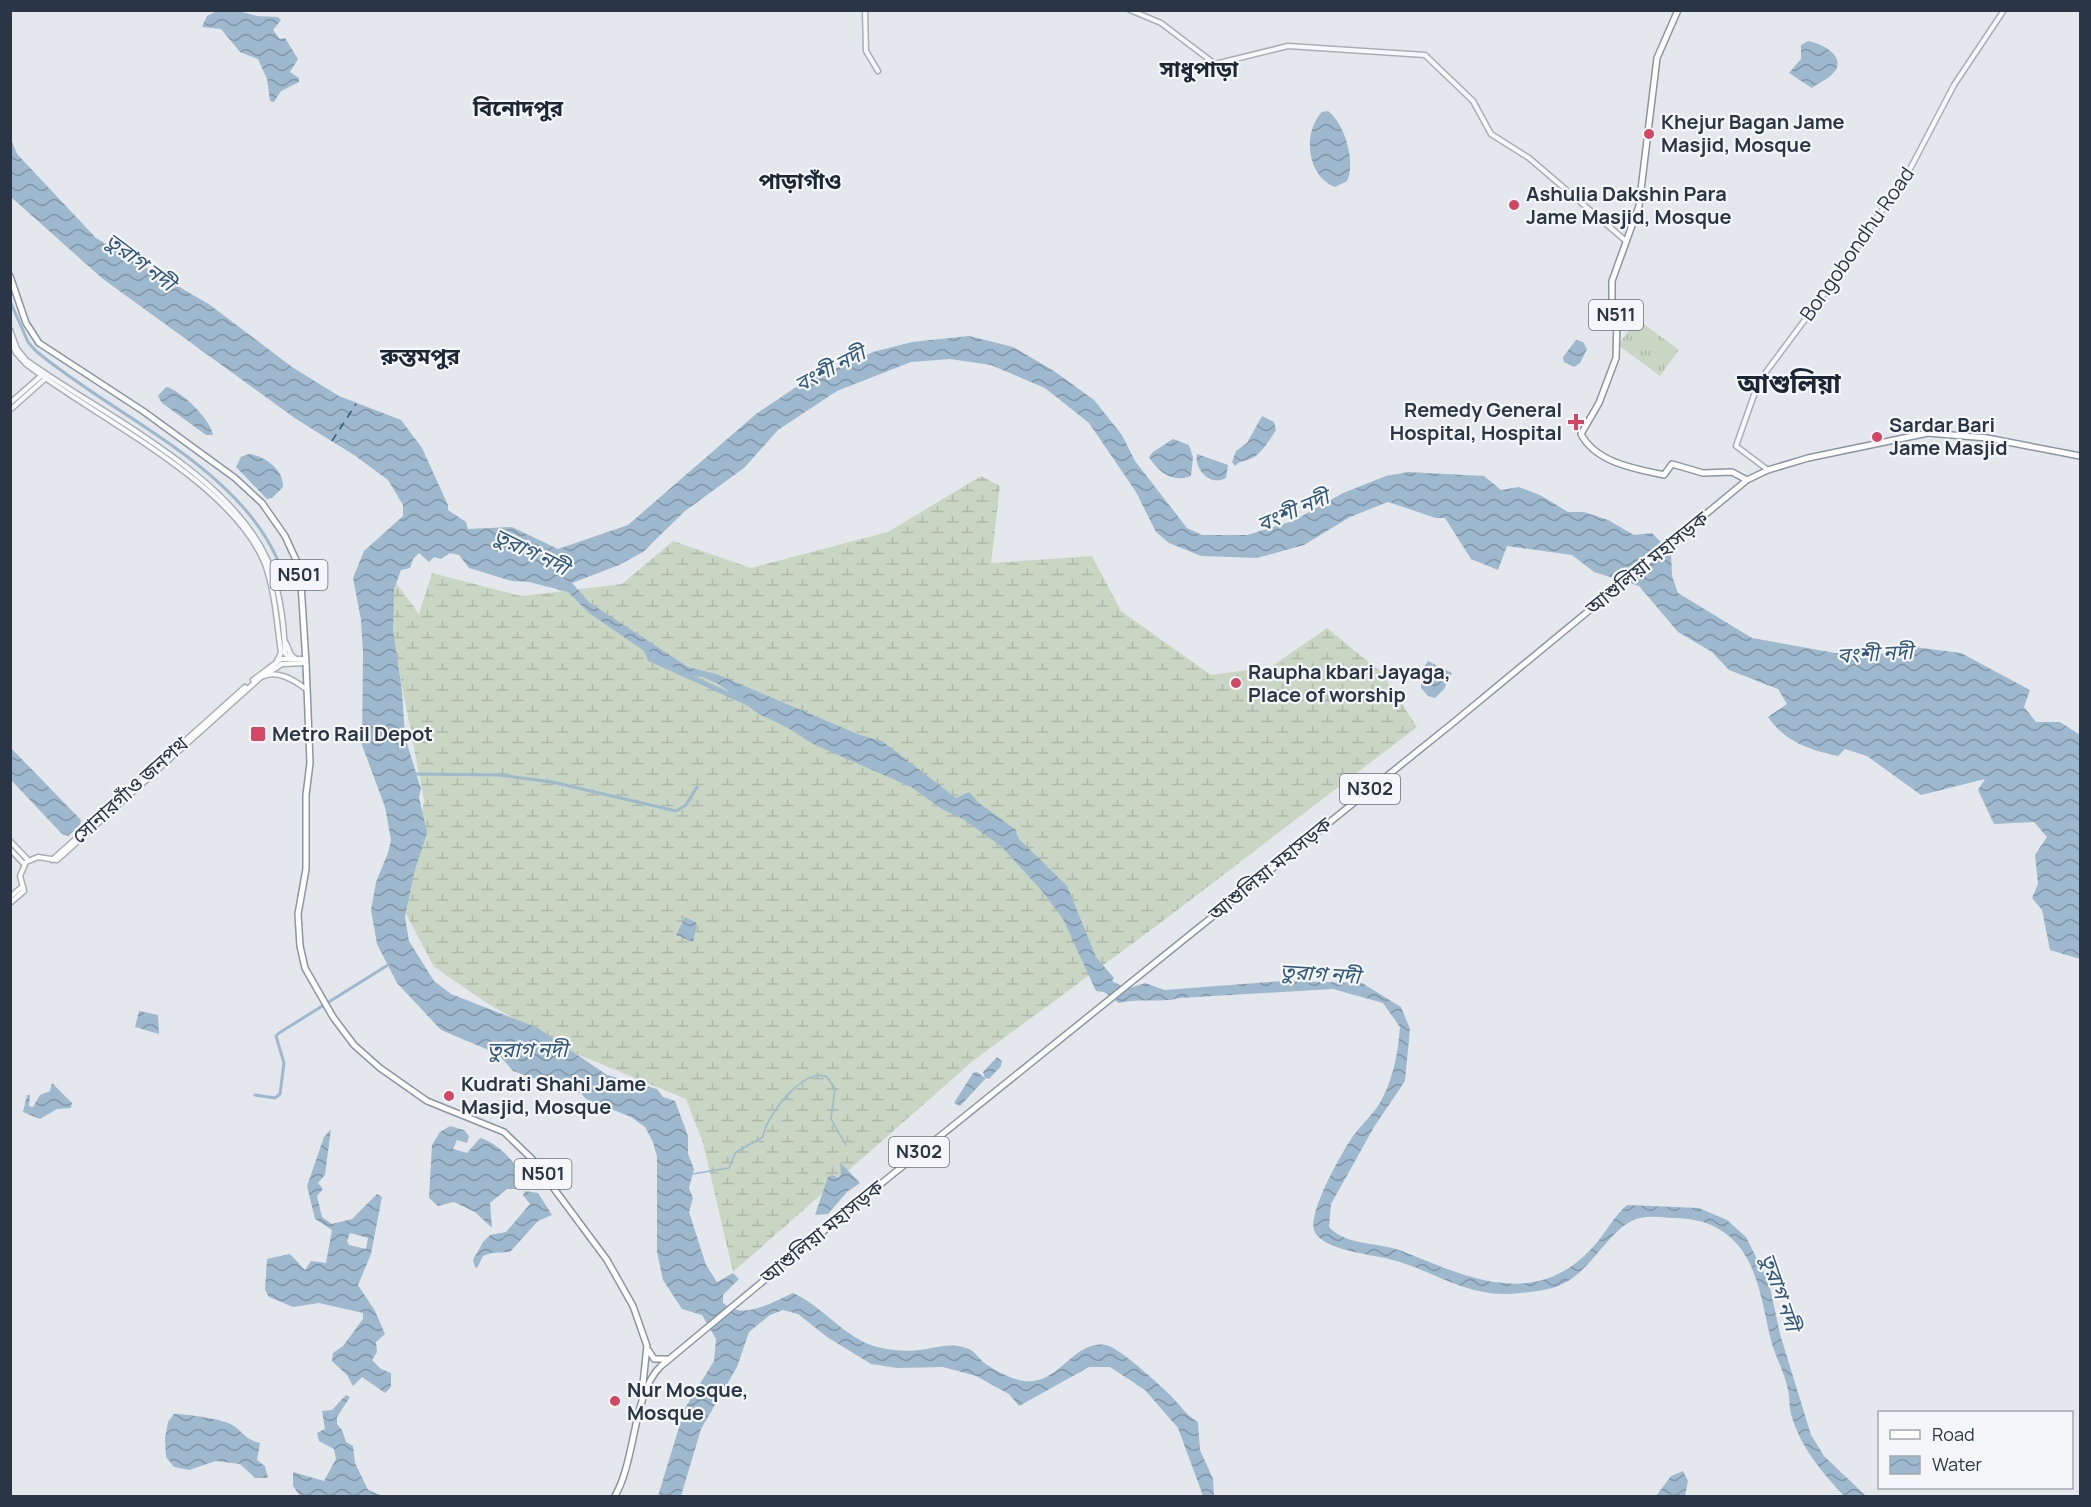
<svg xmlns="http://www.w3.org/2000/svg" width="2091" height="1507" viewBox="0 0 2091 1507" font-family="Manrope,'Noto Sans Bengali',sans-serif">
<defs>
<pattern id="grass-tufts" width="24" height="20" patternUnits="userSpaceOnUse" patternTransform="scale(1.5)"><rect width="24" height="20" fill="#cad6c4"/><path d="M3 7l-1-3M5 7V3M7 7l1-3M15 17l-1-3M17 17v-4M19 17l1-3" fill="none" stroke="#aeb8aa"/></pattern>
<pattern id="wetland-marsh" width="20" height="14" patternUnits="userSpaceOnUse" patternTransform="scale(1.5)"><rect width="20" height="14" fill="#cad6c4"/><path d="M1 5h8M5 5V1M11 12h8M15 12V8" fill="none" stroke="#aeb8aa"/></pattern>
<pattern id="water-waves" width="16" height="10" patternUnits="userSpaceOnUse" patternTransform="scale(1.5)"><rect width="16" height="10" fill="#9eb8cd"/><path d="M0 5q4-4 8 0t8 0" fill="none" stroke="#8196a8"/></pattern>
</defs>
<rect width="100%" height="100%" fill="#e4e8ec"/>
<path fill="url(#grass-tufts)" d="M 1637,319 L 1679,350 L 1660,376 L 1618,345 Z"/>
<path fill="url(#wetland-marsh)" d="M 981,476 L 1000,486 L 991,563 L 1092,556 L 1121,611 L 1211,675 L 1271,667 L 1327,628 L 1381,672 L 1417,727 L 1155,927 L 974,1060 L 733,1272 L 703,1143 L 686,1099 L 567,1050 L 487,1003 L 434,967 L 406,914 L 424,800 L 377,557 L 419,614 L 432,573 L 521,596 L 622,584 L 673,541 L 751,568 L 888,532 Z"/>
<path fill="url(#water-waves)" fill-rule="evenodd" d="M 217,11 L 238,11 L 257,16 L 278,17 L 281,20 L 273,30 L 280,39 L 285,38 L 298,59 L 290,72 L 299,78 L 299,82 L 281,91 L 274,102 L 270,101 L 267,79 L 258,59 L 240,52 L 221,29 L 202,27 L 207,16 Z
M 1808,41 C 1820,43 1846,55 1835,71 C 1830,78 1819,83 1812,88 L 1789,73 L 1801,59 L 1801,45 Z
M 1328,111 C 1345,124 1356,162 1347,181 L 1335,187 C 1307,176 1302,133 1322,112 Z
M 10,137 L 17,154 L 96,238 L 210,305 L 292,367 L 339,396 L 401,420 L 422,448 L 448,505 L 448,510 L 466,522 L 468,529 L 512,527 L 558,549 L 628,525 L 756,414 L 802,383 L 873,352 L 912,342 L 969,336 L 1013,347 L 1054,371 L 1094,400 L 1122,435 L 1135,461 L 1187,528 L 1202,535 L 1247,535 L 1293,521 L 1343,493 L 1386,476 L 1408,472 L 1484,476 L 1501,490 L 1519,487 L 1540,495 L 1568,512 L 1584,512 L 1608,520 L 1634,535 L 1652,533 L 1671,553 L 1672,576 L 1678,593 L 1752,638 L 1835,653 L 1876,655 L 1914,647 L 1961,653 L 2030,690 L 2024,707 L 2036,722 L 2060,722 L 2080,735 L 2080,959 L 2050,950 L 2042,910 L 2032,898 L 2038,884 L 2035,855 L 2047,837 L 2034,822 L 1994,824 L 1978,790 L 1985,779 L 1921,795 L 1867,756 L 1845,749 L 1838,756 C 1810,750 1785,742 1768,717 L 1787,704 L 1778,689 L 1729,670 L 1712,652 L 1678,632 L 1639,586 L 1594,572 L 1572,555 L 1507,546 L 1498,570 L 1471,559 L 1445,518 L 1436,518 L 1388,502 L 1350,517 L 1304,545 L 1257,558 L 1201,556 L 1169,543 L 1156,532 L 1136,492 L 1089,423 L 1045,388 L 991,365 L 950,359 L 911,362 L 837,391 L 778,430 L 744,468 L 685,511 L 643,552 L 619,565 L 572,583 L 590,603 L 688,667 L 716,674 L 860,735 L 882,741 L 956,798 L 969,792 L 979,803 L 1016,830 L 1017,837 L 1067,886 L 1096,957 L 1114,978 L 1112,981 L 1127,989 L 1145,983 L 1165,990 L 1282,981 L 1362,983 L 1401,1007 L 1410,1029 L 1405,1081 L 1374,1127 L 1331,1204 L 1329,1227 C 1346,1246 1379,1242 1402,1251 C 1467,1277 1535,1311 1593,1247 C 1606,1233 1613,1217 1627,1205 L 1699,1208 L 1727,1220 L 1746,1237 L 1769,1283 L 1780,1334 L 1811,1435 L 1824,1456 L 1866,1496 L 1844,1496 C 1822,1472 1800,1447 1791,1414 C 1789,1407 1790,1398 1788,1390 C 1785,1374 1777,1360 1772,1344 C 1761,1303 1759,1251 1717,1228 C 1703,1220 1686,1218 1670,1218 C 1660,1217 1650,1216 1640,1218 C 1614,1223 1594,1266 1568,1281 C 1554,1290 1537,1291 1521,1293 C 1464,1300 1432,1267 1380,1257 C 1365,1254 1319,1248 1314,1230 C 1308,1212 1342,1152 1353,1136 C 1362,1124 1377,1111 1383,1097 C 1394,1075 1398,1052 1400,1027 L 1383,1003 L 1333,989 L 1180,998 C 1160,1003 1139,998 1119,1003 L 1104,992 L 1096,991 L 1063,919 L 1042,891 L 1002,847 L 963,819 L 942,809 L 911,787 L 813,744 L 788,728 L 759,714 L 720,685 L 703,677 L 679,675 L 589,613 L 568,592 L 529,582 L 512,581 L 469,568 L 459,555 L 450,553 L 441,559 L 434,557 L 429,562 L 419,553 L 413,559 L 410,568 L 401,570 L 394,589 L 393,630 L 402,691 L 405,737 L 421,789 L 419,797 L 427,833 L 414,873 L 405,917 L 409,941 L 434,981 L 451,994 L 538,1028 L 607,1075 L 657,1089 L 663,1097 L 675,1101 L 688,1136 L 688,1154 L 694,1169 L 689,1188 L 693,1198 L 689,1212 L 706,1265 L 717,1282 L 733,1273 L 739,1279 L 723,1295 L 723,1303 C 743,1321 772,1302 793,1293 C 823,1306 844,1338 877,1347 C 893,1351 910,1352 926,1349 C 939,1347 952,1343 966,1348 C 975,1350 979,1360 987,1365 C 1000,1373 1018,1383 1033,1381 C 1061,1379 1079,1336 1109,1346 C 1123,1351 1160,1385 1172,1397 C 1182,1407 1186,1415 1198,1422 L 1200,1450 L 1213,1479 L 1214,1496 L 1203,1496 L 1178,1428 L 1145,1390 L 1110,1367 L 1089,1367 L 1019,1406 L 1009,1394 L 976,1376 L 943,1367 L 897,1368 L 871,1364 L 827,1337 L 798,1314 L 783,1310 L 770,1315 L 749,1332 L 737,1367 L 701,1429 L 681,1496 L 658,1496 L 685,1408 L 714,1361 L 716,1339 L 702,1315 L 682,1309 L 663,1280 L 657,1252 L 657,1157 L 653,1142 L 645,1127 L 631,1117 L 586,1099 L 581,1093 L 570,1091 L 558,1082 L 533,1078 L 513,1071 L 498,1054 L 441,1030 L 397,983 L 377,944 L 371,910 L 376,882 L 388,853 L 391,840 L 385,807 L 362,745 L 363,652 L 361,620 L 353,578 L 364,551 L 403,516 L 403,505 L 388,480 L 354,455 L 296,419 L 103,279 L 11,197 Z
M 1576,340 L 1583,342 L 1587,349 L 1580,363 L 1574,367 L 1564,362 L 1563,357 Z
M 166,387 C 181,390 211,420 213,435 L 206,435 L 162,403 L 158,396 Z
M 1262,416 L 1274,422 L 1276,430 C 1270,439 1262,453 1252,458 C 1245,462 1242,459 1235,466 L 1232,462 L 1236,451 L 1247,443 Z
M 1173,439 L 1189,445 L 1193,457 L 1191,476 C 1173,483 1159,473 1149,457 L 1153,452 Z
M 249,454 C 265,456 284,470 283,487 L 272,498 L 267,499 L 236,467 L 241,457 Z
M 1197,454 L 1228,465 L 1226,478 C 1210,487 1194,469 1197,454 Z
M 1428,661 L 1452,673 L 1444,689 L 1435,698 L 1428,696 L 1421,688 L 1421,672 Z
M 10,747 L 81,820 L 80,825 L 68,836 L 62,834 L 11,780 Z
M 685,917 L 697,923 L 693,942 L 676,935 Z
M 139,1011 L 158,1015 L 159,1034 L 135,1027 Z
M 997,1057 L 1002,1061 L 1001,1066 L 989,1079 L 986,1078 L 960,1106 L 954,1103 L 973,1073 L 977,1072 L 985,1078 L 983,1072 Z
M 52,1083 L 72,1103 L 71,1108 L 57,1109 L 40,1119 L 23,1112 L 27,1095 L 30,1095 L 29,1106 L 33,1107 L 40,1095 L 50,1091 Z
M 450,1126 L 464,1130 L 469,1136 L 467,1143 L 457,1140 L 453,1149 L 467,1153 L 480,1138 C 498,1143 515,1162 524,1178 L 517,1189 L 507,1189 L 490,1203 L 492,1228 L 475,1212 L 454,1202 L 438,1206 L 429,1198 L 432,1145 L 440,1132 Z
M 331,1129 L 325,1175 L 318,1183 L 323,1189 L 317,1196 L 322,1217 L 332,1224 L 352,1219 L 377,1194 L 382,1197 L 371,1254 L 358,1285 L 375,1311 L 385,1334 L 376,1342 L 377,1352 L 372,1360 L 381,1369 L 391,1373 L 391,1387 L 385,1393 L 362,1377 L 353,1386 L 347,1375 L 332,1361 L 333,1353 L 343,1346 L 363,1319 L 363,1313 L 319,1303 L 293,1307 L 269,1297 L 265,1290 L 267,1259 L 290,1254 L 305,1270 L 311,1261 L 326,1263 L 332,1230 L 315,1219 L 307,1186 L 324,1137 ZM 350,1233 L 368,1238 L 366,1249 L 349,1245 L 347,1241 Z
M 840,1162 L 860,1183 L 847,1192 L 828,1214 L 815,1215 L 828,1177 L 832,1175 L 838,1178 L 841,1174 Z
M 525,1191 L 538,1193 L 552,1215 L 538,1221 L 510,1252 L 491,1253 L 483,1256 L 477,1268 L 475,1267 L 473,1260 L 483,1242 L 490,1235 L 506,1232 L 530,1204 L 523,1195 Z
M 346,1395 L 350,1397 L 337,1417 L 337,1424 L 342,1430 L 346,1442 L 353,1446 L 355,1463 L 368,1490 L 383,1496 L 300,1496 L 293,1486 L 293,1472 L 324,1481 L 336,1459 L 334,1449 L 319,1441 L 317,1433 L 325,1429 L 322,1411 L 332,1410 Z
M 174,1414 C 186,1414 225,1419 234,1426 C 244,1433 246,1440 260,1443 L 257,1460 L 265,1466 L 268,1478 L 255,1478 L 240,1464 L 216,1461 L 189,1470 L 174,1467 L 166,1457 L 165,1438 L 168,1422 Z
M 1683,1471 L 1688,1481 L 1685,1496 L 1656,1496 L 1671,1476 Z"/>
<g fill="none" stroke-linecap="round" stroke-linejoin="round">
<path stroke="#9eb8cd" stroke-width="1.5" d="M 692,1174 L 729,1168 L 736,1152 L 763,1137 C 765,1116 806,1065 827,1077 L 835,1089 L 831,1119 L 846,1145"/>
<path stroke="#9eb8cd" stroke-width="3" d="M 10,301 L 28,342 L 36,351 C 119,421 259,474 287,587
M 414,774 L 499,775 L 552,782 L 676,811 L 686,805 L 697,787
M 255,1095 L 275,1098 L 280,1094 L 284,1063 L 276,1036 L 279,1033 L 388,965"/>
<path stroke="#9eb8cd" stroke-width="5" d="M 645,647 L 650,659 L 750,704"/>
<path stroke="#32587c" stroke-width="1.5" stroke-dasharray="8 6" stroke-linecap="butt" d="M 332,441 L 356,404"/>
<defs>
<path id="tertiary" d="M 865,10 L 866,51 L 878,71
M 1130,10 L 1161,23 L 1215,64 L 1288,46 L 1425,55 L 1473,101 L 1491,134 L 1529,158 L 1626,241
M 10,330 L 17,349 L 26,360 C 101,414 228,473 267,559 C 279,586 284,623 285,653 L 289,658
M 10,340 L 16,353 L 26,364 C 94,417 232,481 265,564 C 275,592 277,624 281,653 L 277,661
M 10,403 L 41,376
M 10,410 L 46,378
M 1768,470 L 1736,446 L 1754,395 L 1766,372 L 1830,286 L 1909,171 L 1954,85 L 2004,10
M 286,643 L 291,655 L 296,659
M 10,841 L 28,860
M 10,849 L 24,864"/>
<path id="secondary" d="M 268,673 L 282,664 L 306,663
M 253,680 L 281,659 L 306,659
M 52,860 L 245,687
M 10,897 L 23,886
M 10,903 L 24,891 L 20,876 L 26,862 L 38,857 L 57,860 L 261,677 C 277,669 294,680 306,689"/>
<path id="trunk" d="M 1678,10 L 1657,58 L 1639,206 L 1612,281 L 1612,303 L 1617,320 L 1616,358 L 1599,403 L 1581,434 C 1596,463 1636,469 1664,475 L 1672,464 L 1703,473 L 1732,472 L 1747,480
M 10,276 L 26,323 L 39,343 L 143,411 L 235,478 L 262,503 L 285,536 L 297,562 L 301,584 L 306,663 L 310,763 L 306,795 L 306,869 L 298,914 L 300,946 L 305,968 L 333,1017 L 354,1045 L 380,1068 L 427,1101 L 504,1132 L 532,1159 L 607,1260 L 633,1306 L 647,1346 L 642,1393
M 649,1351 L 654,1359 L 667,1359
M 615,1496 C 636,1460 633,1392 661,1366 L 862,1199 L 1454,722 L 1747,480 L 1768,470 L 1808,458 L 1928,433 L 1987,438 L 2080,456"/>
</defs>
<use href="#tertiary" stroke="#a8afb7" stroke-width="7"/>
<use href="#secondary" stroke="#a8afb7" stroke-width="7"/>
<use href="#trunk" stroke="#8a96a3" stroke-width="8"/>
<use href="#tertiary" stroke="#f7f8fa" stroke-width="4"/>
<use href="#secondary" stroke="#fff" stroke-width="4"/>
<use href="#trunk" stroke="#fff" stroke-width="5"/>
</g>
<g fill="#d44664" stroke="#f4f6f9" stroke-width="2">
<circle cx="1649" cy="134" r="6"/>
<circle cx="1514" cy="205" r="6"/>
<path d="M1573 413h6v6h6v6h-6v6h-6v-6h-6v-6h6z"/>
<circle cx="1877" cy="437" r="6"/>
<circle cx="1236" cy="683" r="6"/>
<rect x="250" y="726" width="16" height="16" rx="3"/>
<circle cx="449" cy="1096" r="6"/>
<circle cx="615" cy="1401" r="6"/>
</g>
<g text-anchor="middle" stroke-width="4.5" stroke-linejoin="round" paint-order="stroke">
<g fill="#f4f6f9" stroke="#67707b" stroke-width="1.5">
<rect x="1589" y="300" width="54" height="30" rx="4.5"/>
<rect x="270.5" y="560" width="57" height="30" rx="4.5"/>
<rect x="1340" y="774" width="60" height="30" rx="4.5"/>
<rect x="889" y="1137" width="60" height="30" rx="4.5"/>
<rect x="514.5" y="1159" width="57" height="30" rx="4.5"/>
</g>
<g font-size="18" font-weight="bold" fill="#2a3645">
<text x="1616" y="321">N511</text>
<text x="299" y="581">N501</text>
<text x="1370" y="795">N302</text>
<text x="919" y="1158">N302</text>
<text x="543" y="1180">N501</text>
</g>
<g font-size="20" font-weight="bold" fill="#2a3645" stroke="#f4f6f9" text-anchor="start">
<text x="1661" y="129">Khejur Bagan Jame<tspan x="1661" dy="23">Masjid, Mosque</tspan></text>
<text x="1526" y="201">Ashulia Dakshin Para<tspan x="1526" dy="23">Jame Masjid, Mosque</tspan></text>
<text x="1562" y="417" text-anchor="end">Remedy General<tspan x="1562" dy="23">Hospital, Hospital</tspan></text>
<text x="1889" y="432">Sardar Bari<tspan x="1889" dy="23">Jame Masjid</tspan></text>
<text x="1248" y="679">Raupha kbari Jayaga,<tspan x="1248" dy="23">Place of worship</tspan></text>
<text x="272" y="741">Metro Rail Depot</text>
<text x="461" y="1091">Kudrati Shahi Jame<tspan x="461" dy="23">Masjid, Mosque</tspan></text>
<text x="627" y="1397">Nur Mosque,<tspan x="627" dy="23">Mosque</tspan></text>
</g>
<g font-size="20" fill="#2a3645" stroke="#f4f6f9">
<text transform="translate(1857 244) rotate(-55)" y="7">Bongobondhu Road</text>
<text transform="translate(1647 563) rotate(-39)" y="7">আশুলিয়া মহাসড়ক</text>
<text transform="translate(130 790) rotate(-42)" y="7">সোনারগাঁও জনপথ</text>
<text transform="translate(1270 869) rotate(-39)" y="7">আশুলিয়া মহাসড়ক</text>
<text transform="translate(822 1232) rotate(-39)" y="7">আশুলিয়া মহাসড়ক</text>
</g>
<g font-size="21" font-style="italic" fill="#32587c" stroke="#f4f6f9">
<text transform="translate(140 262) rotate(37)" y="7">তুরাগ নদী</text>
<text transform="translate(830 369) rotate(-27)" y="7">বংশী নদী</text>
<text transform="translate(1293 511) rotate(-23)" y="7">বংশী নদী</text>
<text transform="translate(531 552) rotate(26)" y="7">তুরাগ নদী</text>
<text transform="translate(1875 654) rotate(-3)" y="7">বংশী নদী</text>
<text transform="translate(1320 974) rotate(4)" y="7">তুরাগ নদী</text>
<text x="527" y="1057">তুরাগ নদী</text>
<text transform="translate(1780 1292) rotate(71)" y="7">তুরাগ নদী</text>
</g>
<g font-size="22" font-weight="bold" fill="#1c2736" stroke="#f4f6f9">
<text x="1199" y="77">সাধুপাড়া</text>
<text x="518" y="116">বিনোদপুর</text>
<text x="800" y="189">পাড়াগাঁও</text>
<text x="420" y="364">রুস্তমপুর</text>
</g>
<g font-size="26" font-weight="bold" fill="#1c2736" stroke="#f4f6f9">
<text x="1789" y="393">আশুলিয়া</text>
</g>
</g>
<rect width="2091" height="1507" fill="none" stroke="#2a3645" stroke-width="24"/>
<rect x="1878" y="1411" width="195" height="78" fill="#f4f6f9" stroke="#a3a9b1" stroke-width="1.5"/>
<rect x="1890" y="1430" width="30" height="9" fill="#ffffff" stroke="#a3a9b1" stroke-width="1.5"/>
<text x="1932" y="1441" font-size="18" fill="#2a3645">Road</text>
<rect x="1890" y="1456" width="30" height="18" fill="url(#water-waves)" stroke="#a3a9b1" stroke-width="1.5"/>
<text x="1932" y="1471" font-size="18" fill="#2a3645">Water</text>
</svg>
